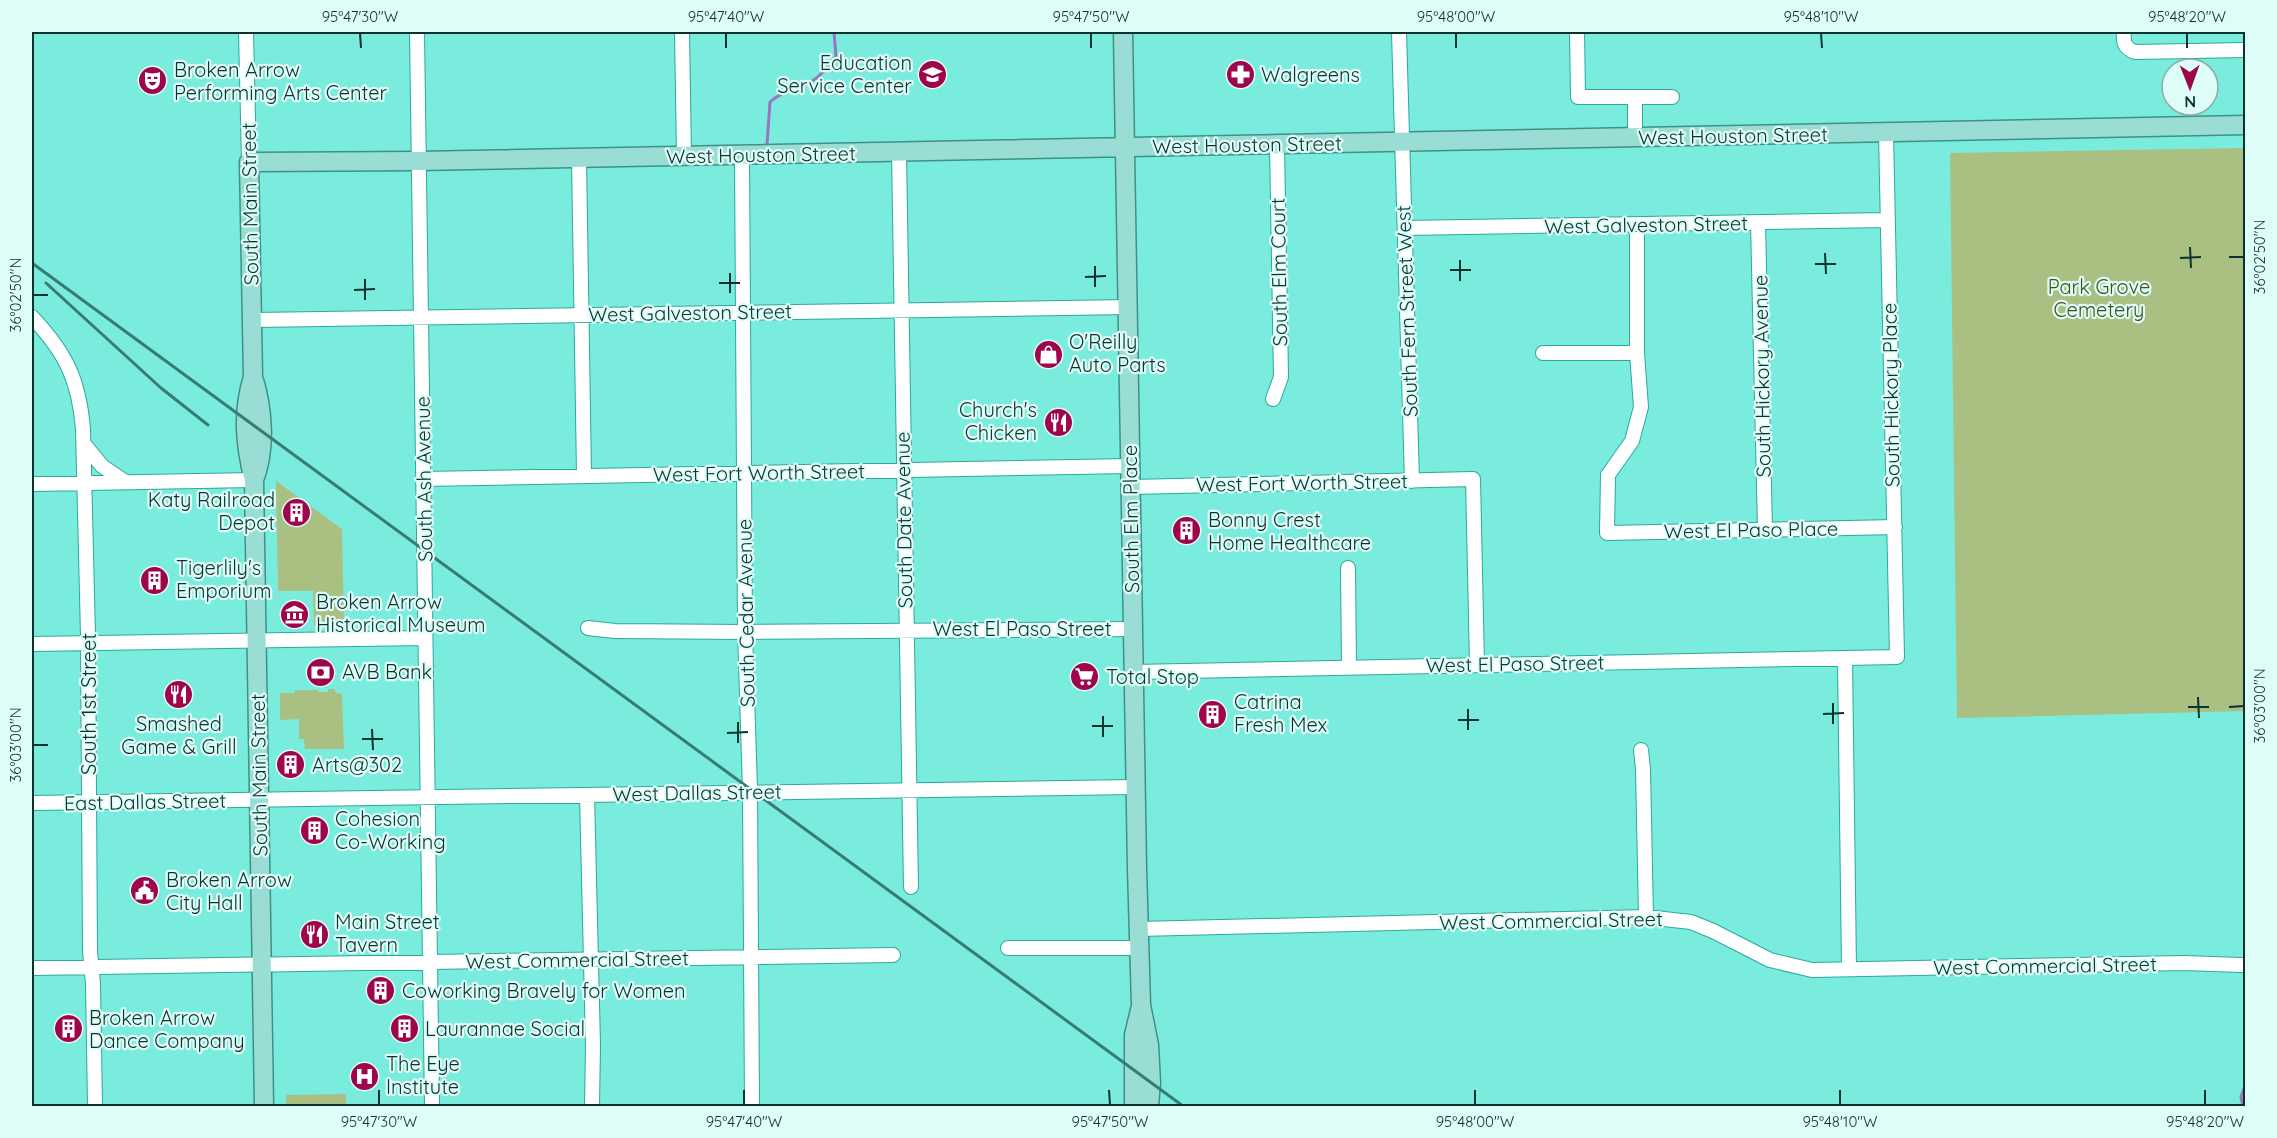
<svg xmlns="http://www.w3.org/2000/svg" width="2277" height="1138" viewBox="0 0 2277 1138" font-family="Quicksand,sans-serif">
<rect width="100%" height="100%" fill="#79ecdd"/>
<path fill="#a9c082" d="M 2245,148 L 2245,711 L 1957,718 L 1950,153 Z
M 276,481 L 342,529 L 344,626 L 314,626 L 313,591 L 278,591 Z
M 328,689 L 334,689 L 336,693 L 342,694 L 344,749 L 305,749 L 304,739 L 299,739 L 299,719 L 280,720 L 280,693 L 295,693 L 295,690 L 318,690 L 318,692 L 328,692 Z
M 346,1094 L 346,1106 L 286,1106 L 286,1095 Z"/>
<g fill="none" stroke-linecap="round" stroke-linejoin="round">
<path stroke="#9776be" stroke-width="3" d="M 767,144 L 770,102 C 780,93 795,88 808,83 C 819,79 829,65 836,56 L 834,32
M 2243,1106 L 2241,1097 L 2246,1083"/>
<defs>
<path id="minor" d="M 246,32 L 249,162
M 417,32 L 432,1106
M 682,32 L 684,156
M 1399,32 L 1412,481
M 1577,32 L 1578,97 L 1672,97
M 2124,32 C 2123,42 2124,48 2135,52 L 2246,50
M 1635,97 L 1635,137
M 899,152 L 911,887
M 742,155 L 745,632 L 750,790 L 752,1106
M 579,158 L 584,475
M 1758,223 L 1765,529
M 1637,225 L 1637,353 L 1641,407 L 1632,441 L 1608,475 L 1607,533 L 1895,527
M 1405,228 L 1887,220
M 32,317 C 66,353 79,380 83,429 L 88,636 L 90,951 L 93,984 L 95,1106
M 252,320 L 1128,307
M 1543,353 L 1637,353
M 1273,399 L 1281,377 L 1277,145
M 84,444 L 102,466 L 124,481
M 424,479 L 1130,466
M 32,484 L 254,480
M 1131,487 L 1473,479 L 1477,665
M 1348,568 L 1349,667
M 588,628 L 615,631 L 745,632 L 1133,629
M 32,644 L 425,638
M 1845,659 L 1849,969
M 1134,672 L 1897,657 L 1886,133
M 1641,750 L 1643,769 L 1646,917
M 587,795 L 593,1045 L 592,1106
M 32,803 L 1135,787
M 1139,929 L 1646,917 L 1691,922 L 1713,931 L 1770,960 L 1812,970 L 2184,963 L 2242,965
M 1008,948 L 1139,948
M 32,968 L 893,955"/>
<path id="major" d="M 1123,32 L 1137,868 L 1141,1005 L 1149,1045 L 1151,1083 L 1149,1106
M 253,377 C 242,412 245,445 254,480 L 264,1106
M 254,480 C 266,449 263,408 253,377 L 249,162 L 418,161 L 2246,125
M 1135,1106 L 1134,1103 L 1134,1035 L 1140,1010"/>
</defs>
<use href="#minor" stroke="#2baa9c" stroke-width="16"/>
<use href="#major" stroke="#3d9288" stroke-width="21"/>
<use href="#minor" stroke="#fff" stroke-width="14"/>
<use href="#major" stroke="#9addd5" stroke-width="18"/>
<path stroke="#377c74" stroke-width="3" d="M 32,263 L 1183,1106
M 46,283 L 161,388 L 208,425"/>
</g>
<path fill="none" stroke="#0c322e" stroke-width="2" d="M 360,33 L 361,48M 726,33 L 726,48M 1091,33 L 1091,48M 1456,33 L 1456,48M 1821,33 L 1822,48M 2187,33 L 2187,48M 2190,247 L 2191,268M 1825,253 L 1826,274M 2229,257 L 2244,257M 2180,258 L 2201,257M 1460,260 L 1460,281M 1815,264 L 1836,264M 1095,266 L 1095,287M 1450,270 L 1471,270M 730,273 L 730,293M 1085,277 L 1106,276M 365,279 L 365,300M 719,283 L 740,283M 354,290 L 375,289M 33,295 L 48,295M 2198,697 L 2199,718M 1833,703 L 1833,724M 2188,707 L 2209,707M 2229,707 L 2244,706M 1468,709 L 1468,730M 1823,714 L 1844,713M 1103,716 L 1103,737M 1458,720 L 1479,720M 738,722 L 738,743M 1092,726 L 1113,726M 372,729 L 373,750M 727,733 L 748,732M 362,739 L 383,739M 33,745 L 48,745M 379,1090 L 379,1105M 744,1090 L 744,1105M 1109,1090 L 1110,1105M 1475,1090 L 1475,1105M 1840,1090 L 1840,1105M 2205,1090 L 2205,1105"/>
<defs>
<symbol id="school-disc" viewBox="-11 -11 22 22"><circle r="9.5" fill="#9f054a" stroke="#dffdf8"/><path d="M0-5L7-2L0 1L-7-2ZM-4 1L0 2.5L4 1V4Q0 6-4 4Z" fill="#fff"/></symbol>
<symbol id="pharmacy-disc" viewBox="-11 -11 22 22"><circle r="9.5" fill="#9f054a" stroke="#dffdf8"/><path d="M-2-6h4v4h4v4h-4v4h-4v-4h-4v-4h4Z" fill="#fff"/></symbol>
<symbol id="theatre-disc" viewBox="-11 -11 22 22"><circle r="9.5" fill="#9f054a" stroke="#dffdf8"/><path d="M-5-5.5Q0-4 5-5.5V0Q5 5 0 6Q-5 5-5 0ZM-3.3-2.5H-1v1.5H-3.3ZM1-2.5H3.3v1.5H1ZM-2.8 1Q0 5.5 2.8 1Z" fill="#fff"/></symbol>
<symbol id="shop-disc" viewBox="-11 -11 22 22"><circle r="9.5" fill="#9f054a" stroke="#dffdf8"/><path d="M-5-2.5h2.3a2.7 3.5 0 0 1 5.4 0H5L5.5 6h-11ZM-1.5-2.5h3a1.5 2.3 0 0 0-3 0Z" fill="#fff"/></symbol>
<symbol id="restaurant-disc" viewBox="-11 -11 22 22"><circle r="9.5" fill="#9f054a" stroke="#dffdf8"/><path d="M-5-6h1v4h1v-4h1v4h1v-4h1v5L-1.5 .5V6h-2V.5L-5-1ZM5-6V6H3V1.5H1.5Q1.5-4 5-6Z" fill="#fff"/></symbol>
<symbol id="building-disc" viewBox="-11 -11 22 22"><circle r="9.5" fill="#9f054a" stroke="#dffdf8"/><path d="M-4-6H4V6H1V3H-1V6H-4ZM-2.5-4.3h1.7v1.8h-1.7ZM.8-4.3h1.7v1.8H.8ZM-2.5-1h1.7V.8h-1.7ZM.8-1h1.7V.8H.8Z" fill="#fff"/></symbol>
<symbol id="museum-disc" viewBox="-11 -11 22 22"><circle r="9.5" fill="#9f054a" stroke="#dffdf8"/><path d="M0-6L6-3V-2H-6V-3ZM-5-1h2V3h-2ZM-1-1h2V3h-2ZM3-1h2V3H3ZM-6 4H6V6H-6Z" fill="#fff"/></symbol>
<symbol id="bank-disc" viewBox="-11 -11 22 22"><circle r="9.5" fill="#9f054a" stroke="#dffdf8"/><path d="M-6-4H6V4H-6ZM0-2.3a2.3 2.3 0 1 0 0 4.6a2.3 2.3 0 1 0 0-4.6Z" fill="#fff"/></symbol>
<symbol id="supermarket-disc" viewBox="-11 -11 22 22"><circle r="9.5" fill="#9f054a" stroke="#dffdf8"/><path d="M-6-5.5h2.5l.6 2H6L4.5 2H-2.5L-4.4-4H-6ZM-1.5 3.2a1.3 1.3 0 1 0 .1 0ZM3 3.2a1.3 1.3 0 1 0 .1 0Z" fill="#fff"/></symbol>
<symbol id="civic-disc" viewBox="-11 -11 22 22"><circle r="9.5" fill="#9f054a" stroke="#dffdf8"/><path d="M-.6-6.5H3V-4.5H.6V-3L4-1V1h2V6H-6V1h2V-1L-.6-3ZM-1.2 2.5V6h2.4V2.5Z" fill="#fff"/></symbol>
<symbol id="hospital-disc" viewBox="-11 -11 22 22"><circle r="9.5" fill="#9f054a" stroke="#dffdf8"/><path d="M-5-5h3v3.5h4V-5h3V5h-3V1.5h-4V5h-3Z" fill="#fff"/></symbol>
</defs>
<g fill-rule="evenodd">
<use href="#school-disc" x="916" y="58" width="33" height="33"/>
<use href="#pharmacy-disc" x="1224" y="58" width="33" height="33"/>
<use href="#theatre-disc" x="136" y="64" width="33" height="33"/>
<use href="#shop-disc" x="1032" y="338" width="33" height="33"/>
<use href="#restaurant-disc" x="1042" y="406" width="33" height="33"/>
<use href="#building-disc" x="280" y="496" width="33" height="33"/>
<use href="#building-disc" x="1170" y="514" width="33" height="33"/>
<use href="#building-disc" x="138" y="564" width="33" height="33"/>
<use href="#museum-disc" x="278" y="598" width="33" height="33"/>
<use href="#bank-disc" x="304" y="656" width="33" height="33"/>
<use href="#supermarket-disc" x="1068" y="660" width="33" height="33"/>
<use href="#restaurant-disc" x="162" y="678" width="33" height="33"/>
<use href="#building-disc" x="1196" y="698" width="33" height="33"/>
<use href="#building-disc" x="274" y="748" width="33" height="33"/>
<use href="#building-disc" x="298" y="814" width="33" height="33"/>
<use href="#civic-disc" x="128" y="874" width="33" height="33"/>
<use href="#restaurant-disc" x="298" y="918" width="33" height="33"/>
<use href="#building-disc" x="364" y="974" width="33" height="33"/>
<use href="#building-disc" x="52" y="1012" width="33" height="33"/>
<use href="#building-disc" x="388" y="1012" width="33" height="33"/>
<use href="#hospital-disc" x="348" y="1060" width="33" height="33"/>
</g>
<g text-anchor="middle" stroke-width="4.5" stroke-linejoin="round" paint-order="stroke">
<g font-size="20" fill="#0c322e" stroke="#dffdf8" text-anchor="start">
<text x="912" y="70" text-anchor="end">Education<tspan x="912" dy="23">Service Center</tspan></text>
<text x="174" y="77">Broken Arrow<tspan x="174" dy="23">Performing Arts Center</tspan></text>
<text x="1261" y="82">Walgreens</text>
<text x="1069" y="349">O'Reilly<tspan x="1069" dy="23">Auto Parts</tspan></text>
<text x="1037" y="417" text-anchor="end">Church's<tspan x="1037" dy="23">Chicken</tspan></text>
<text x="275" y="507" text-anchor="end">Katy Railroad<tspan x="275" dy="23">Depot</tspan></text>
<text x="1208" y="527">Bonny Crest<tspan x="1208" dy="23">Home Healthcare</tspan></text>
<text x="176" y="575">Tigerlily's<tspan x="176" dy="23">Emporium</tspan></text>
<text x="316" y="609">Broken Arrow<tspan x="316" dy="23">Historical Museum</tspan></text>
<text x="342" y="679">AVB Bank</text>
<text x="1106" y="684">Total Stop</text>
<text x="1234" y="709">Catrina<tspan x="1234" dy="23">Fresh Mex</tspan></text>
<text x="179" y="731" text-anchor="middle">Smashed<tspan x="179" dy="23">Game &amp; Grill</tspan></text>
<text x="312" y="772">Arts@302</text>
<text x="335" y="826">Cohesion<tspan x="335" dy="23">Co-Working</tspan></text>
<text x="166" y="887">Broken Arrow<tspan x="166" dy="23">City Hall</tspan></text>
<text x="335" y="929">Main Street<tspan x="335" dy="23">Tavern</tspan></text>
<text x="402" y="998">Coworking Bravely for Women</text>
<text x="89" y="1025">Broken Arrow<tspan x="89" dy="23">Dance Company</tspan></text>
<text x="425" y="1036">Laurannae Social</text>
<text x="386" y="1071">The Eye<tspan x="386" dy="23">Institute</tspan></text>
</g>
<g font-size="20" fill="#0c322e" stroke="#dffdf8">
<text transform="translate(1733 136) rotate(-1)" y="7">West Houston Street</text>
<text transform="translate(1247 145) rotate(-1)" y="7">West Houston Street</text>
<text transform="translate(761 155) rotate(-1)" y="7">West Houston Street</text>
<text transform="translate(250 204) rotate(-91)" y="7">South Main Street</text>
<text transform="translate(1646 225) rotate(-1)" y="7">West Galveston Street</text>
<text transform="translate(1279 272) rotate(-91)" y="7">South Elm Court</text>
<text transform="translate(1407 311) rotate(-92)" y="7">South Fern Street West</text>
<text transform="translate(690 313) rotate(-1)" y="7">West Galveston Street</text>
<text transform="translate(1762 376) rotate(-91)" y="7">South Hickory Avenue</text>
<text transform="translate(1891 395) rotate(-91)" y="7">South Hickory Place</text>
<text transform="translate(759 473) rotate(-1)" y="7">West Fort Worth Street</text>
<text transform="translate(424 479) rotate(-91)" y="7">South Ash Avenue</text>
<text transform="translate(1302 483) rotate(-1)" y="7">West Fort Worth Street</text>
<text transform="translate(1131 519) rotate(-91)" y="7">South Elm Place</text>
<text transform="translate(904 520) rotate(-91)" y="7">South Date Avenue</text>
<text transform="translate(1751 530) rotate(-1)" y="7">West El Paso Place</text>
<text transform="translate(746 613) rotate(-91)" y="7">South Cedar Avenue</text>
<text x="1022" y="636">West El Paso Street</text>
<text transform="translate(1515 664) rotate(-1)" y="7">West El Paso Street</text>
<text transform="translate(89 704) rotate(-90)" y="7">South 1st Street</text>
<text transform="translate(259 775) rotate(-91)" y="7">South Main Street</text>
<text transform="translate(697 793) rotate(-1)" y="7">West Dallas Street</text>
<text transform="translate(145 802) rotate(-1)" y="7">East Dallas Street</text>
<text transform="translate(1551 921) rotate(-1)" y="7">West Commercial Street</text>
<text transform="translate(577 960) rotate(-1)" y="7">West Commercial Street</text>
<text transform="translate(2045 966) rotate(-1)" y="7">West Commercial Street</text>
</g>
<g font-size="20" fill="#415219" stroke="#dffdf8">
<text x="2099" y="294">Park Grove<tspan x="2099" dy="23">Cemetery</tspan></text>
</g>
</g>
<rect width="2277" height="1138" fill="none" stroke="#dffdf8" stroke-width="66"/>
<g transform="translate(2190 87) rotate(179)"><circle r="28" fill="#dffdf8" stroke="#8baca7" stroke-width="1.5"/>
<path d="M0-4.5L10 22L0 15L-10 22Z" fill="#9f054a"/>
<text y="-9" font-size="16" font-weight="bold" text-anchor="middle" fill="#0c322e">N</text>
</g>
<rect x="33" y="33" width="2211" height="1072" fill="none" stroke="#0c322e" stroke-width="2"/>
<g font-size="15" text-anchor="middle" fill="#0c322e">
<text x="360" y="22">95°47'30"W</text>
<text x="726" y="22">95°47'40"W</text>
<text x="1091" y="22">95°47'50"W</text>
<text x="1456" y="22">95°48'00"W</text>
<text x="1821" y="22">95°48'10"W</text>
<text x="2187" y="22">95°48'20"W</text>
<text transform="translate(2260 257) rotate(-90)" y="5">36°02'50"N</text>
<text transform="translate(16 295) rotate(-90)" y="5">36°02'50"N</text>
<text transform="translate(2260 706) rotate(-90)" y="5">36°03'00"N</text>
<text transform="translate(16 745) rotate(-90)" y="5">36°03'00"N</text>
<text x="379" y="1127">95°47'30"W</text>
<text x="744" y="1127">95°47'40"W</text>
<text x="1110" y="1127">95°47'50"W</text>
<text x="1475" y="1127">95°48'00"W</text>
<text x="1840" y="1127">95°48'10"W</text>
<text x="2205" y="1127">95°48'20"W</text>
</g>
</svg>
